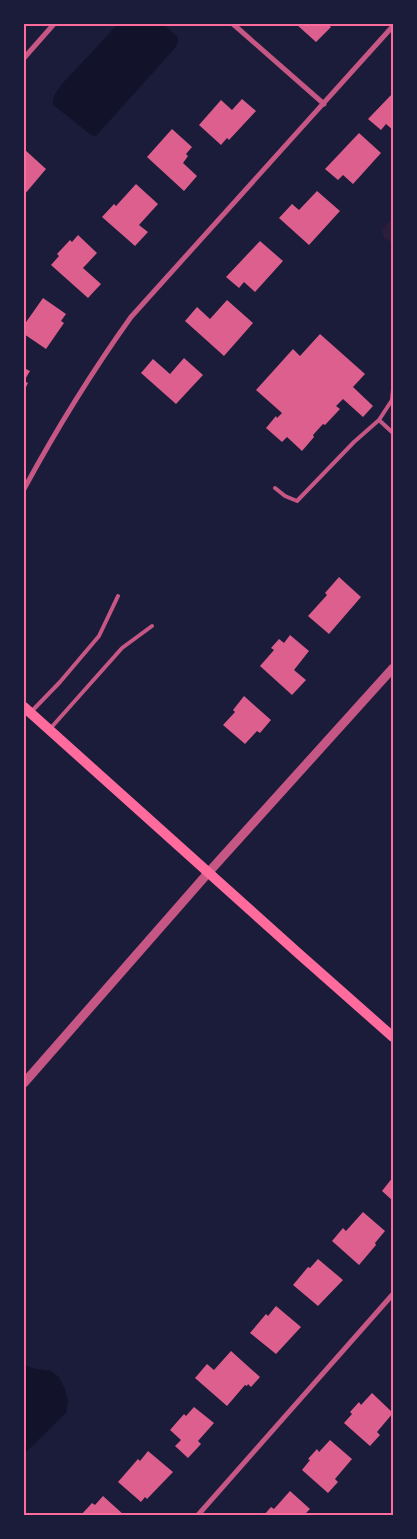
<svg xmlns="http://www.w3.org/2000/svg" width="417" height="1539" viewBox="0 0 417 1539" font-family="'Work Sans',sans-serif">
<rect width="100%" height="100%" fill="#1b1b3a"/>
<path fill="#2a1e3b" d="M 393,217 L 393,243 L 384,238 L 382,230 Z"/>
<path fill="#12122b" d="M 118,24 L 163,24 L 178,37 L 178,42 L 175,48 L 96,136 L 91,135 L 56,107 L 53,105 C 52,96 57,91 62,84 Z
M 24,1365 L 36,1369 L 51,1371 L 59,1377 L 65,1389 L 68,1402 L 66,1413 L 24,1454 Z"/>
<path fill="#dd5f8e" d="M 296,24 L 328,24 L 331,27 L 316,42 Z
M 393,93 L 393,130 L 386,124 L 381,130 L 368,119 Z
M 242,99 L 256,111 L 229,140 L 227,138 L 221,145 L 199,125 L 221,100 L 232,110 Z
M 172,129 L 192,147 L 186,154 L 188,156 L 183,163 L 197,176 L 184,191 L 147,157 Z
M 359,133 L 381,153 L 353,184 L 343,175 L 338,180 L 325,169 Z
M 24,149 L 46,169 L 24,195 Z
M 136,184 L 158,204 L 139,225 L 148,232 L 135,246 L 102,217 L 114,204 L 116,206 Z
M 317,191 L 340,211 L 309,245 L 279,218 L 292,204 L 299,210 Z
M 78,235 L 97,253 L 83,268 L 101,284 L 88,298 L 51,265 L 59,256 L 57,254 L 70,240 L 72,242 Z
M 260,241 L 283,261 L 255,292 L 244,282 L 239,288 L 226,277 Z
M 43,298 L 66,314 L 61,321 L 64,323 L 46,349 L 24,334 L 24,325 Z
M 227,300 L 253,323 L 224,356 L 185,321 L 197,307 L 210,319 Z
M 320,334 L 365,374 L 353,387 L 373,406 L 363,417 L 343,399 L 336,406 L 340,409 L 325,425 L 323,424 L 313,435 L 314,437 L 302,451 L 287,437 L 282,442 L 266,428 L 276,416 L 277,418 L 282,413 L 256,390 L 293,349 L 300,356 Z
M 184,358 L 203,375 L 176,404 L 141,373 L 153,359 L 170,374 Z
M 24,368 L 30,371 L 24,381 L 28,383 L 24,391 Z
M 339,577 L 361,597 L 329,634 L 308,616 L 327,595 L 325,593 Z
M 290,635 L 309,651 L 294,670 L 306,680 L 292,695 L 260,666 L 274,650 L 271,648 L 279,639 L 284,643 Z
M 244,696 L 271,720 L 260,733 L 257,731 L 245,744 L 223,725 L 235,712 L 233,710 Z
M 393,1177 L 393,1201 L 382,1191 Z
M 363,1212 L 385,1231 L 375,1243 L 376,1245 L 359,1265 L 332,1241 L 343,1228 L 346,1231 Z
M 318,1259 L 343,1280 L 318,1306 L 293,1285 L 308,1267 L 310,1268 Z
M 276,1306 L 301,1327 L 276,1354 L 250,1333 L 266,1314 L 268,1316 Z
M 231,1351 L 260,1377 L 251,1387 L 248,1384 L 247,1386 L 245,1385 L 227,1406 L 195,1378 L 207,1364 L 214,1370 Z
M 372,1393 L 393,1413 L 377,1432 L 380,1435 L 370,1446 L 344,1423 L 352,1414 L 350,1412 L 359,1402 L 361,1405 Z
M 194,1407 L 214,1423 L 198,1441 L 201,1444 L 188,1458 L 175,1446 L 181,1440 L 170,1430 L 184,1414 L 186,1416 Z
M 330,1440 L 352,1459 L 335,1479 L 338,1482 L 328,1493 L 302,1470 L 310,1460 L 308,1459 L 317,1449 L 319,1452 Z
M 148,1451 L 173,1472 L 147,1499 L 145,1497 L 141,1502 L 118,1482 L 138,1459 L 140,1461 Z
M 290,1491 L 310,1509 L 304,1515 L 264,1515 L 271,1507 L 274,1509 Z
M 103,1496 L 124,1515 L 81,1515 L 92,1503 L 95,1505 Z"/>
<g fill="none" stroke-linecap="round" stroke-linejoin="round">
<path stroke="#c65784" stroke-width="4" d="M 379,420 L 393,433
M 275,488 L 285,496 L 297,501 L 354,442 L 379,420 L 392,400 L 393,389
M 30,713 L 60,682 L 99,636 L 118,596
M 49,730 L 122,648 L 152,626"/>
<path stroke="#c65784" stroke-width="5" d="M 233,24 L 324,104
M 24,58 L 54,24
M 24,489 C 56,430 91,373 131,317 L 393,26
M 198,1515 L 393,1294"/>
<path stroke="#c65784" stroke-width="9" d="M 24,1083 L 208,873 L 393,668"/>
<path stroke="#ff6b9d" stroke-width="10" d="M 24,707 L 298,953 L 393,1037"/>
</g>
<rect width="417" height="1539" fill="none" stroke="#1b1b3a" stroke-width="50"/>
<rect x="25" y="25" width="367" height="1489" fill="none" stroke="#ff6b9d" stroke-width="2"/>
</svg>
